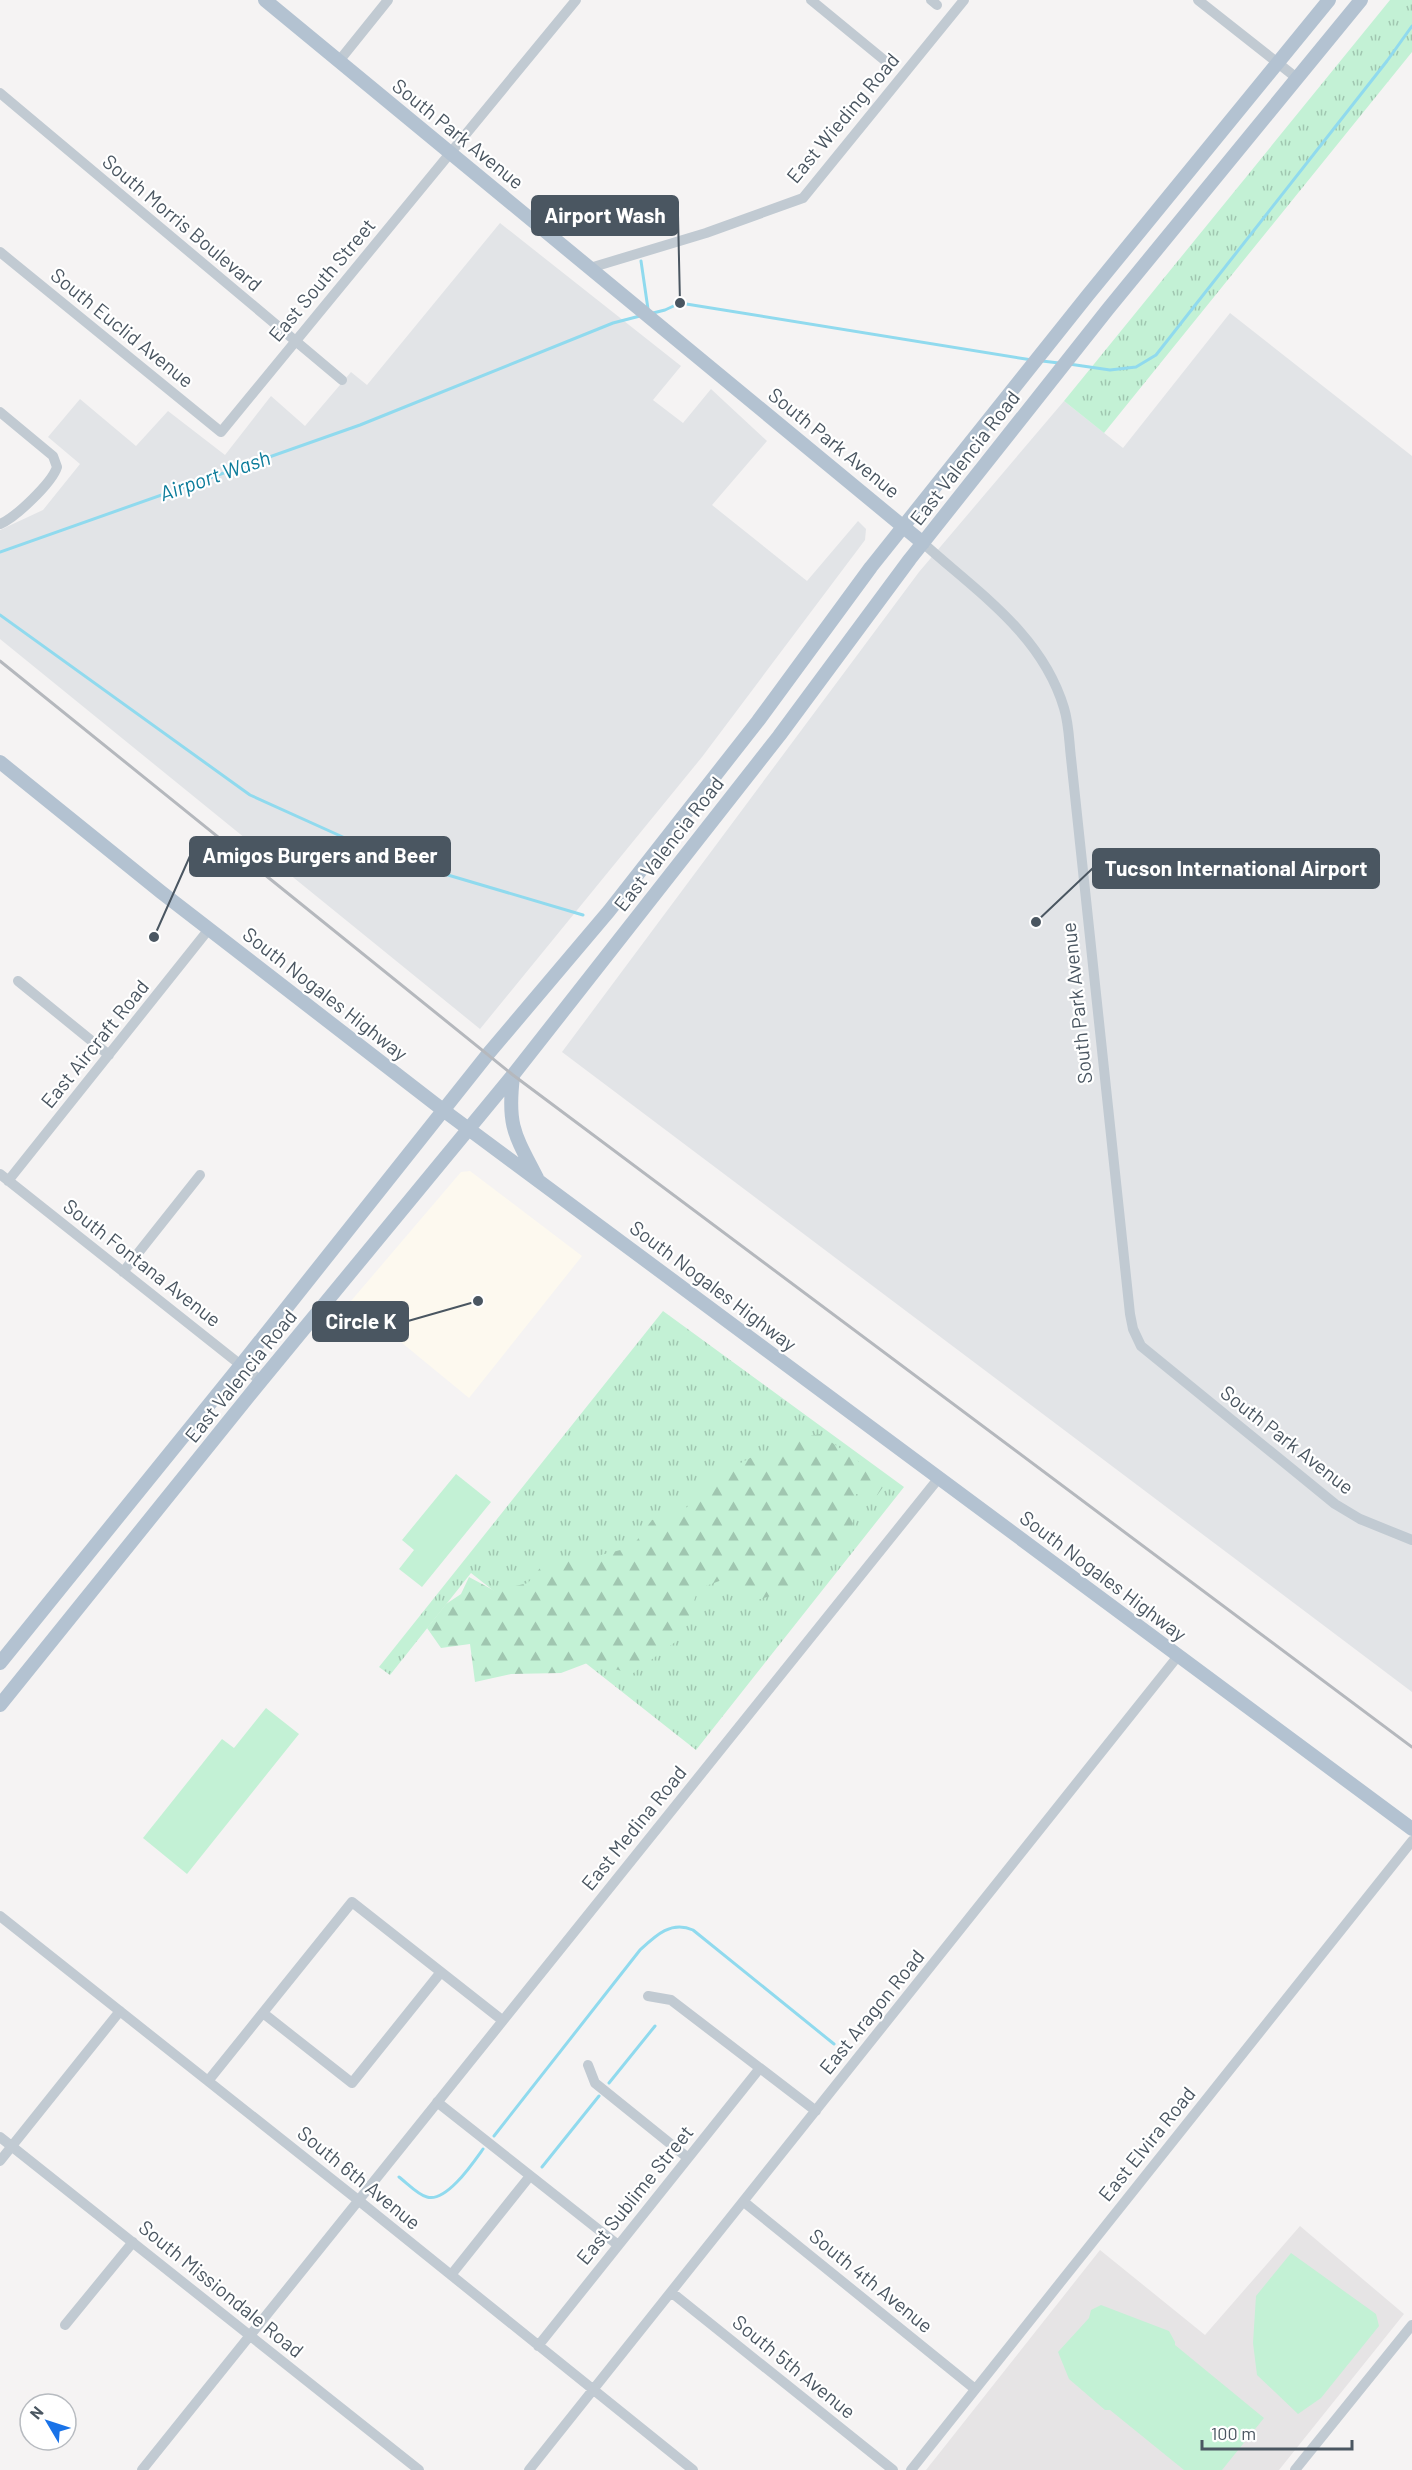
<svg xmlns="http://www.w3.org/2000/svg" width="1412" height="2470" viewBox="0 0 1412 2470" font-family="Barlow,sans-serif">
<defs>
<pattern id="grass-tufts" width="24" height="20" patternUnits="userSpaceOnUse" patternTransform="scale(1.5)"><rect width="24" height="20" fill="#c3f1d5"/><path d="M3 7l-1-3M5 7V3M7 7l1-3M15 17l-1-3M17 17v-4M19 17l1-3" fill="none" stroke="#a0c6b0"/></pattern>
<pattern id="forest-firs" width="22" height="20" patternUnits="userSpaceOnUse" patternTransform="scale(1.5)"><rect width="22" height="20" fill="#c3f1d5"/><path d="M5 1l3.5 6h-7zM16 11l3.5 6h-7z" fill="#a0c6b0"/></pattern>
</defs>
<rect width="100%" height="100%" fill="#f5f3f3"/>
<path fill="#fdf9ef" d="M 470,1171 L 582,1256 L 469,1398 L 351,1301 L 461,1172 Z"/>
<path fill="#e6e4e5" d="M 1300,2226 L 1404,2314 L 1279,2470 L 926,2470 L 1100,2250 L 1205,2335 Z"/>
<path fill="#e2e4e7" d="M 500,223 L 681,366 L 653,400 L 683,423 L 711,389 L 767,441 L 712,505 L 807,581 L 858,521 L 866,529 L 865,540 L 702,757 L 480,1029 L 0,639 L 0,530 L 43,510 L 80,464 L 48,437 L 80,399 L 136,446 L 168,411 L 225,455 L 271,396 L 305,426 L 351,372 L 367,385 Z
M 1230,313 L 1412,456 L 1412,1692 L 562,1052 L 919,572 L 1064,401 L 1123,448 Z"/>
<path fill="url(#grass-tufts)" d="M 1390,0 L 1412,0 L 1412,52 L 1104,433 L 1064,401 Z
M 663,1311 L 904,1487 L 696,1750 L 471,1573 L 390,1675 L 379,1667 Z"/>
<path fill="url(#forest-firs)" d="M 820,1434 L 876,1474 L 883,1487 L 876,1497 L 856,1494 L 852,1531 L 804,1586 L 747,1603 L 735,1575 L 698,1589 L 682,1637 L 632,1674 L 590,1662 L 561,1673 L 511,1674 L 475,1682 L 470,1644 L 441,1648 L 427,1628 L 446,1604 L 461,1594 L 469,1577 L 495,1591 L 528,1583 L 545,1562 L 597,1556 L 632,1547 L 652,1520 L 683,1512 L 710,1479 L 752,1457 L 790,1454 L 794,1439 Z"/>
<path fill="#c3f1d5" d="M 456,1474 L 491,1502 L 422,1587 L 399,1569 L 414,1550 L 402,1540 Z
M 266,1708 L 299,1734 L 187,1874 L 143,1838 L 222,1739 L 234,1748 Z
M 1291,2253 L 1376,2314 L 1379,2326 L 1321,2398 L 1298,2414 L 1257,2375 L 1253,2343 L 1256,2296 Z
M 1101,2305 L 1169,2331 L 1175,2342 L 1175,2345 L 1264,2418 L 1222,2470 L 1184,2470 L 1110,2410 L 1105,2410 L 1069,2379 L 1058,2352 L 1089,2318 L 1091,2310 Z"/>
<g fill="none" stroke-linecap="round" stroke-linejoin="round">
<path stroke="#90daee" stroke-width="3" d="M 641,261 L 648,309
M 653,313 L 665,310 L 680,303 L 1032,360
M 1042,361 L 1059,363
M 1069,364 L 1110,370 L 1136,367 L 1156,355 L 1387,61 L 1412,26
M 0,552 L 360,425 L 613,323 L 640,316
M 0,615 L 250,795 L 387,857 L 583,915
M 609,2083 L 655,2026
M 494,2136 L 640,1950 C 655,1936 671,1920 693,1930 L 834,2044
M 542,2167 L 599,2096
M 399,2177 C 407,2183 418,2195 427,2197 C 446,2203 473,2163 483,2149"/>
<path stroke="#c1cad2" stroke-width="10" d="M 811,0 L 889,64
M 931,0 L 937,5
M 1198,0 L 1298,79
M 339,61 L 388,0
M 0,93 L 342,380
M 0,252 L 221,432 L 576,0
M 590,268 L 706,233 L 803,198 L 964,0
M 0,412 L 53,456 L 57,467 C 52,483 15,518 0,524
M 923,543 C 977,592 1042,634 1064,708 C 1069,724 1069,741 1071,758 L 1130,1314 L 1133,1329 L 1141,1346 L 1335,1504 L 1360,1519 L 1412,1540
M 18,981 L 109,1055
M 0,1174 L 261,1381
M 8,1181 L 209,929
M 123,1272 L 200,1175
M 0,1916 L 358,2200 L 693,2470
M 648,1996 L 671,2000 L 816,2111
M 263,2013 L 352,2083 L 441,1972
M 588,2065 L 595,2083 L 688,2158
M 208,2081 L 352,1902 L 502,2020
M 437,2102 L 618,2245
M 0,2137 L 419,2470
M 0,2161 L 120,2011
M 744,2202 L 975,2389
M 451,2275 L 530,2176
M 671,2292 L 893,2470
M 65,2325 L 133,2242
M 538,2346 L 760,2068
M 142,2470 L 938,1479
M 529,2470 L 1178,1656
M 911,2470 L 1412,1841
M 1295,2470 L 1412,2325"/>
<path stroke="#b3c2d1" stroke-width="14" d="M 265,0 L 923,543
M 0,762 L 161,892 L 443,1110 L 1412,1829
M 513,1077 C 507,1126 515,1135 537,1178
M 0,1663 L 241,1365 L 488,1054 L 609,911 L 758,721 L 871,567 L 1088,295 L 1329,0
M 0,1705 L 261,1381 L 513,1075 L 779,736 L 910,559 L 1108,309 L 1361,0"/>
<path stroke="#b5b8bd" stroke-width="3" d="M 0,661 L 513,1075 L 1412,1747"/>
</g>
<g text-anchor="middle" stroke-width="4.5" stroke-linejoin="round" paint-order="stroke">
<g font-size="20" fill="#4a5661" stroke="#fff">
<text transform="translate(843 118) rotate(-50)" y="7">East Wieding Road</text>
<text transform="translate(458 134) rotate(39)" y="7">South Park Avenue</text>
<text transform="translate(182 223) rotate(40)" y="7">South Morris Boulevard</text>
<text transform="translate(322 280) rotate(-50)" y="7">East South Street</text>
<text transform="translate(122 328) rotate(39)" y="7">South Euclid Avenue</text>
<text transform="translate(834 443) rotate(39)" y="7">South Park Avenue</text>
<text transform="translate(965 458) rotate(-52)" y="7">East Valencia Road</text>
<text transform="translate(669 844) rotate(-52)" y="7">East Valencia Road</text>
<text transform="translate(325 994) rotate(38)" y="7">South Nogales Highway</text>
<text transform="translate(1077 1003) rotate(-96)" y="7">South Park Avenue</text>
<text transform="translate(95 1044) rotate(-51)" y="7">East Aircraft Road</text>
<text transform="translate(142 1263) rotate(38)" y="7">South Fontana Avenue</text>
<text transform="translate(713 1286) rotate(37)" y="7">South Nogales Highway</text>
<text transform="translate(241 1376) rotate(-51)" y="7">East Valencia Road</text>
<text transform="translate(1287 1440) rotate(38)" y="7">South Park Avenue</text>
<text transform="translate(1103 1576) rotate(37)" y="7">South Nogales Highway</text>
<text transform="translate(634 1828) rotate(-51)" y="7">East Medina Road</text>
<text transform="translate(872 2012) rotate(-51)" y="7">East Aragon Road</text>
<text transform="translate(1147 2144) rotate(-51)" y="7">East Elvira Road</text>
<text transform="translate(359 2178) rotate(39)" y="7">South 6th Avenue</text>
<text transform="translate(635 2195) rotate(-51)" y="7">East Sublime Street</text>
<text transform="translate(871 2281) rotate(39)" y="7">South 4th Avenue</text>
<text transform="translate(221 2289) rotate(39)" y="7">South Missiondale Road</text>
<text transform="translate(794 2367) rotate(39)" y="7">South 5th Avenue</text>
</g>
<g font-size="21" font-style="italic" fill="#0c7c9b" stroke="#fff">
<text transform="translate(215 476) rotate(-19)" y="7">Airport Wash</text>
</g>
</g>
<path fill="none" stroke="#4a5661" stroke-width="2" d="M680 303L678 215M154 937L190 856M1036 922L1093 868M478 1301L408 1321"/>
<g fill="#4a5661" stroke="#fff" stroke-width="2">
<circle cx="680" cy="303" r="6"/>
<circle cx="154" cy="937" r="6"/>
<circle cx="1036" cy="922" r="6"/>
<circle cx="478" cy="1301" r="6"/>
</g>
<g fill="#4a5661" stroke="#4a5661" stroke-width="2">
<rect x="532" y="196" width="146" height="39" rx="6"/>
<rect x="190" y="837" width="260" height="39" rx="6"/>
<rect x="1093" y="849" width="286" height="39" rx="6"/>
<rect x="313" y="1302" width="95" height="39" rx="6"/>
</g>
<g font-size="21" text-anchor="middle" font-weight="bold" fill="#fff">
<text x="605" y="223">Airport Wash</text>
<text x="320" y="863">Amigos Burgers and Beer</text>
<text x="1236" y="876">Tucson International Airport</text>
<text x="361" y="1329">Circle K</text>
</g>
<g transform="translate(48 2422) rotate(309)"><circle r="28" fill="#ffffff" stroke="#b7bbc0" stroke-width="1.5"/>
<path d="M0-4.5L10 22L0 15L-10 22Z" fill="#1a73e8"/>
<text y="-9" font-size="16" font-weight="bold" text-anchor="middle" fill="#4a5661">N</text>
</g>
<path d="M1202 2440v9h150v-9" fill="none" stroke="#4a5661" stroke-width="3"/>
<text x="1211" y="2440" font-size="18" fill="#4a5661" stroke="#ffffff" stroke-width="4.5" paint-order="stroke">100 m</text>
</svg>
